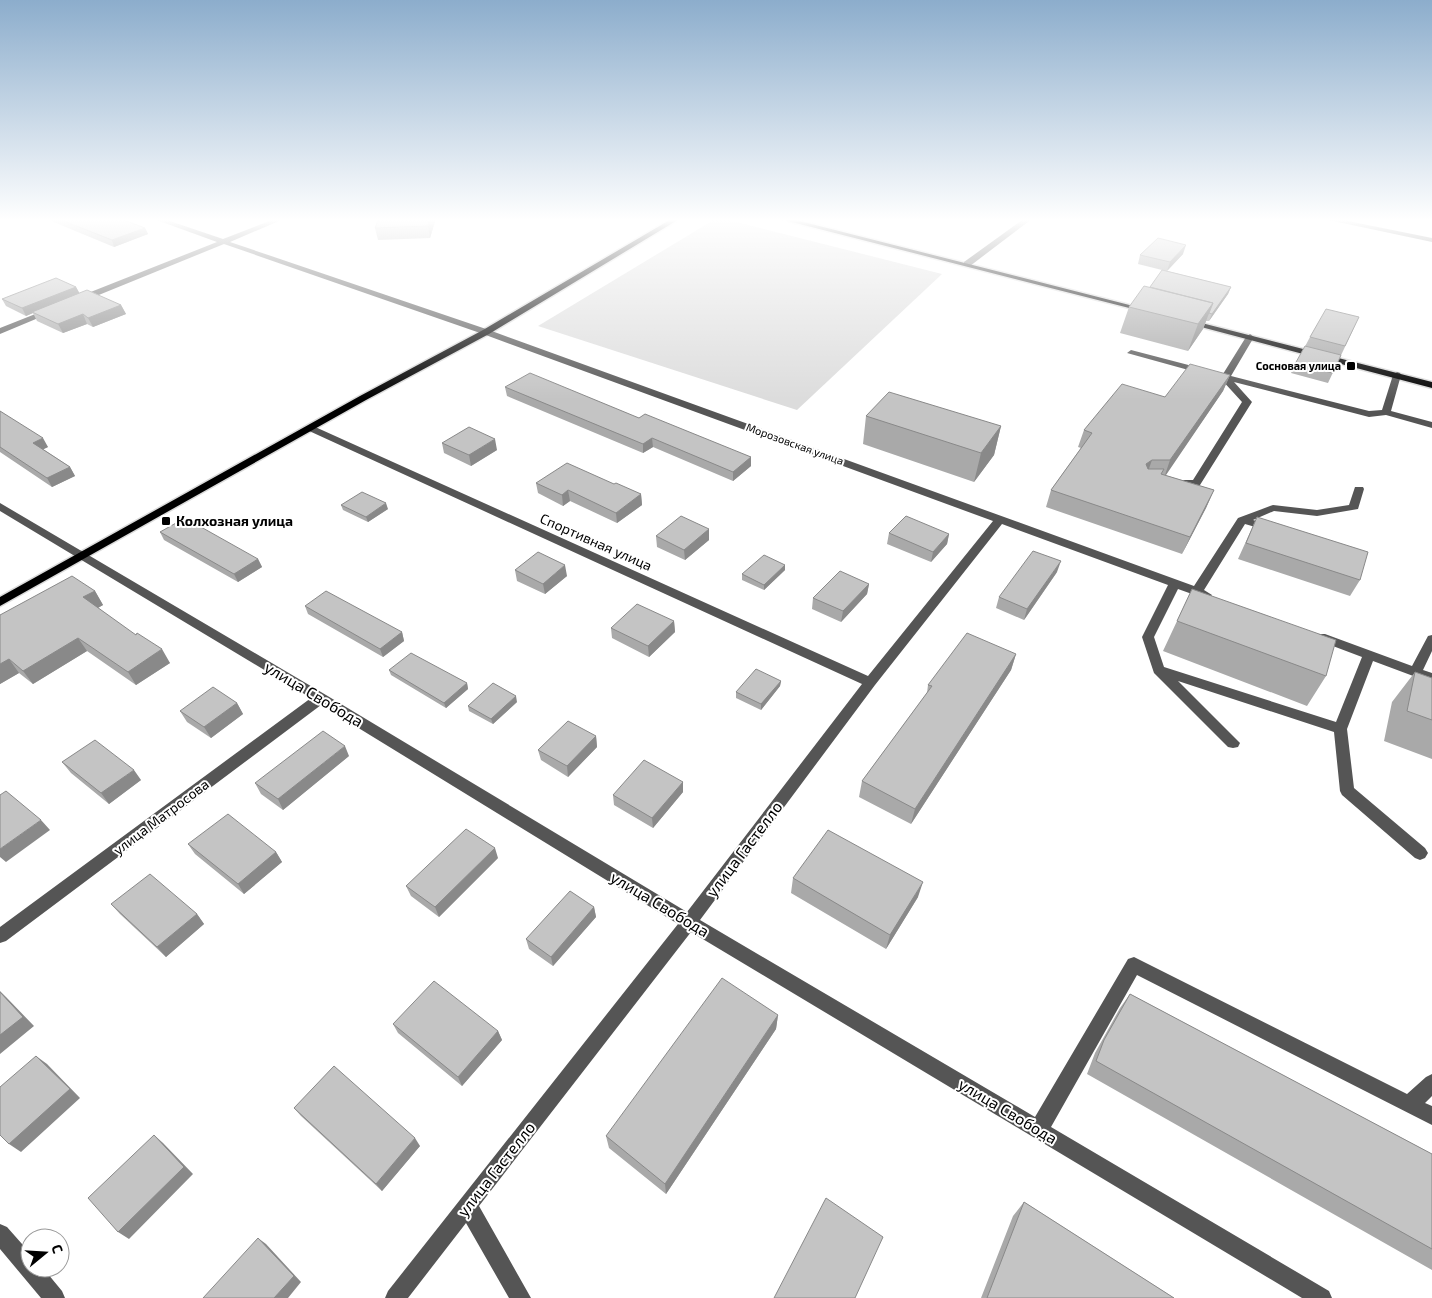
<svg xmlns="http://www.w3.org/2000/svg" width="1432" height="1298" viewBox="0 0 1432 1298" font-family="'Exo 2',sans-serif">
<rect width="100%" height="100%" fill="#fff"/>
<path fill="#dcdcdc" d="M 717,218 L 721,218 L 942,274 L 797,410 L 538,326 Z"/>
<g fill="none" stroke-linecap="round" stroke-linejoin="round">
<defs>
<path id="major" d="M 673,218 L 681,218 L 489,334 L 366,400 L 0,606 L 0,597 L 360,396 L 483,330 Z
M 776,218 L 788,218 L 1149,310 L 1145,312 Z
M 1186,319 L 1432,382 L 1432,388 L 1186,323 Z"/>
</defs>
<use href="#major" stroke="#dbdbdb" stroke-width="3"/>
<path fill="#555" fill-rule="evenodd" d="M 151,218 L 161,218 L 223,239 L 277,218 L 286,218 L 230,242 L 489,330 L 1194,586 L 1238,518 L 1273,505 L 1317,510 L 1349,505 L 1355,487 L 1363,487 L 1364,489 L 1358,509 L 1317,516 L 1274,511 L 1253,520 L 1273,526 L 1274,528 L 1269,531 L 1245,524 L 1204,590 L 1212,595 L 1210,598 L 1206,599 L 1178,589 L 1154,637 L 1164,667 L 1336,722 L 1362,657 L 1317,640 L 1315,637 L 1317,634 L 1325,634 L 1412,666 L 1428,636 L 1432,635 L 1432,651 L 1423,670 L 1432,673 L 1432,683 L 1373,661 L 1347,729 L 1354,788 L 1425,848 L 1428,853 L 1425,858 L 1420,860 L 1415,858 L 1342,795 L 1340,791 L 1334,732 L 1178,681 L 1240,743 L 1238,747 L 1233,748 L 1228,747 L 1154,673 L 1142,637 L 1168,585 L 1002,524 L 875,685 L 700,920 L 1035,1117 L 1128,959 L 1134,957 L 1407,1094 L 1426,1077 L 1432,1074 L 1432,1096 L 1425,1103 L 1432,1106 L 1432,1125 L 1137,975 L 1051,1127 L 1329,1291 L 1332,1298 L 1302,1298 L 691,932 L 479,1206 L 531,1298 L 509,1298 L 466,1223 L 408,1298 L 385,1298 L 388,1291 L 678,924 L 321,705 L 6,941 L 0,943 L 0,927 L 311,698 L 0,511 L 0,503 L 326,695 L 687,912 L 862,684 L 307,430 L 307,426 L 313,426 L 868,676 L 993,521 L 483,334 L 224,244 L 84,301 L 78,301 L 78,297 L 217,242 Z
M 1025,218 L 1033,218 L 970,266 L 964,266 L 964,262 Z
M 1319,218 L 1333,218 L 1432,238 L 1432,242 Z
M 48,309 L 55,311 L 0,334 L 0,328 Z
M 1250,334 L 1254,337 L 1231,376 L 1369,411 L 1382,410 L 1393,375 L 1397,372 L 1400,373 L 1401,375 L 1391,411 L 1432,422 L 1432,428 L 1386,415 L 1369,417 L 1234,382 L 1252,402 L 1200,485 L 1170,484 L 1169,482 L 1170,480 L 1193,480 L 1242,402 L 1221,379 L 1127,353 L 1131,350 L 1223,374 L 1246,337 Z
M 0,1224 L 7,1227 L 30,1253 L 30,1268 L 43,1268 L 62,1291 L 65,1298 L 41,1298 L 0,1249 Z"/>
<use href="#major" fill="#000" fill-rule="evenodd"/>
</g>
<path fill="#a9a9a9" d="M 44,218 L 118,218 L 145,228 L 148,234 L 114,247 Z
M 379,218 L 436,218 L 430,238 L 378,240 L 375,228 Z
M 1183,254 L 1167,271 L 1231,287 L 1228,294 L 1209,321 L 1206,321 L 1203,329 L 1188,351 L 1120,333 L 1129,307 L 1150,287 L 1162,270 L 1138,264 L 1140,255 Z
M 76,287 L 79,293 L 121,305 L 126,314 L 93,327 L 87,324 L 63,333 L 37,321 L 33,313 L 26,316 L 6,306 L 2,299 Z
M 1359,317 L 1328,383 L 1291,373 L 1310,337 Z
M 1230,375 L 1223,391 L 1165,475 L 1214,490 L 1206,508 L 1182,554 L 1046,507 L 1051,490 L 1081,448 L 1078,447 L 1084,430 L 1165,397 Z
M 505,387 L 639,418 L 751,457 L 751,466 L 733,481 L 653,447 L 643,453 L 507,396 Z
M 0,411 L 48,447 L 43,449 L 70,467 L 75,476 L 52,487 L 0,452 Z
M 866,416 L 1001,426 L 994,455 L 974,482 L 863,444 Z
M 442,443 L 497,450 L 471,466 L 444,453 Z
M 536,483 L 614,484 L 641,494 L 642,505 L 617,523 L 570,501 L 563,506 L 538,493 Z
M 341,505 L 388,509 L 368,522 L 343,510 Z
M 1257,517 L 1360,580 L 1350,596 L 1238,559 Z
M 709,529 L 709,540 L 685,560 L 657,547 L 656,536 Z
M 160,532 L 258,559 L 262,567 L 238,582 L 164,540 Z
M 889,533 L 949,534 L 947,544 L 931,562 L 887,544 Z
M 515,570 L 567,576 L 545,594 L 517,581 Z
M 785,570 L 764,590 L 742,580 L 742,574 Z
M 1057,572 L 1024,620 L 996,608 L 999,597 Z
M 869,584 L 867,594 L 841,622 L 812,609 L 813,598 Z
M 1192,589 L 1326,676 L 1307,706 L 1163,651 Z
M 95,591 L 103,605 L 98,608 L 170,663 L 136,685 L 87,651 L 33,684 L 19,673 L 0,684 L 0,615 Z
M 305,606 L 402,632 L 404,641 L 383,657 L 308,614 Z
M 674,621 L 675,632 L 649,657 L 612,638 L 611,628 Z
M 1016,654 L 1011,670 L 911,824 L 859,797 L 862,781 L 927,693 L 928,685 Z
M 389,670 L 467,683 L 468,689 L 446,708 L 391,675 Z
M 1415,672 L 1432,678 L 1432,759 L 1384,741 L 1392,702 Z
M 781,681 L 780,686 L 761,710 L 736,698 L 736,692 Z
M 517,702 L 493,724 L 469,711 L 468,706 Z
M 237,703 L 243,714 L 211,738 L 187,722 L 180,711 Z
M 596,736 L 597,747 L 568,777 L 541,760 L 538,750 Z
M 349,756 L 283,810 L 261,794 L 255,783 Z
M 62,762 L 141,780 L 109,804 L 71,773 Z
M 683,782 L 683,792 L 653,828 L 614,805 L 613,795 Z
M 188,844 L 276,852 L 282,862 L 244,894 L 195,854 Z
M 498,858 L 439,917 L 411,896 L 406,886 Z
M 793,878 L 918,897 L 886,949 L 791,893 Z
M 111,904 L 197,914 L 204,924 L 166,957 L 120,914 Z
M 594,907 L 596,917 L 553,966 L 529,949 L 526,939 Z
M 1130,994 L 1432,1154 L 1432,1270 L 1087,1074 L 1095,1053 L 1120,1008 Z
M 778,1015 L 776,1029 L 666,1194 L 609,1148 L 606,1136 Z
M 393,1024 L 498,1031 L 502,1040 L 462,1086 L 398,1033 Z
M 294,1108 L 420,1146 L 382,1191 L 301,1116 Z
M 1024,1202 L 1174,1298 L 981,1298 L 1013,1216 Z"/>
<path fill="#898989" d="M 430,218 L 436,218 L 430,238 L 428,226 Z
M 145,228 L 148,234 L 114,247 L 112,240 Z
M 1186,245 L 1183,254 L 1167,271 L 1170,262 Z
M 76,287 L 80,294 L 32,312 L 33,313 L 26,316 L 22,308 Z
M 1231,287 L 1228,294 L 1209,321 L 1212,314 Z
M 1213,303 L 1203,329 L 1188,351 L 1198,324 Z
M 121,305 L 126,314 L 93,327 L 88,318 Z
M 83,314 L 87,324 L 63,333 L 58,324 Z
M 1230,375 L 1223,391 L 1164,478 L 1170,460 Z
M 1001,426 L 994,455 L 974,482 L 981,453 Z
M 43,438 L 48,447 L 38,452 L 33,443 Z
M 652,438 L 653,447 L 643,453 L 643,444 Z
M 495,439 L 497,450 L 471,466 L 469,455 Z
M 751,457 L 751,466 L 733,481 L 733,472 Z
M 1152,460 L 1146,477 L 1146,464 Z
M 70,467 L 75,476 L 52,487 L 47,478 Z
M 568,490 L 570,501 L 563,506 L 562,495 Z
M 1214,490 L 1206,508 L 1182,554 L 1190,537 Z
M 641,494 L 642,505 L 617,523 L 616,513 Z
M 386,503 L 388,509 L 368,522 L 366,517 Z
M 709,529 L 709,540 L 685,560 L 684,550 Z
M 949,534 L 947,544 L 931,562 L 933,552 Z
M 258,559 L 262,567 L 238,582 L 234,574 Z
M 1061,561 L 1057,572 L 1024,620 L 1027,609 Z
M 565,565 L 567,576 L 545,594 L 543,584 Z
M 785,565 L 785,570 L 764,590 L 764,585 Z
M 869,584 L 867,594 L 841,622 L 843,611 Z
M 95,591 L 103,605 L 92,611 L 83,597 Z
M 674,621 L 675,632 L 649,657 L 648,646 Z
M 402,632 L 404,641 L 383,657 L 380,649 Z
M 78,638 L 87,651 L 33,684 L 23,671 Z
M 162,649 L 170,663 L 136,685 L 128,672 Z
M 1016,654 L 1011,670 L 911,824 L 915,809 Z
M 9,659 L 19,673 L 0,684 L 0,664 Z
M 781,681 L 780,686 L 761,710 L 761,704 Z
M 467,683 L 468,689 L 446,708 L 444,703 Z
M 516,696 L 517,702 L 493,724 L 491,719 Z
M 237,703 L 243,714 L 211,738 L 204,727 Z
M 596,736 L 597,747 L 568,777 L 567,766 Z
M 345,746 L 349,756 L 283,810 L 278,799 Z
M 134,770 L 141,780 L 109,804 L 101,793 Z
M 683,782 L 683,792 L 653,828 L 652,818 Z
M 41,820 L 50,830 L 6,862 L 0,857 L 0,849 Z
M 495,848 L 498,858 L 439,917 L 435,907 Z
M 276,852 L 282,862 L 244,894 L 238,884 Z
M 923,882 L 918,897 L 886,949 L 890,935 Z
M 594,907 L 596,917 L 553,966 L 551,957 Z
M 197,914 L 204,924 L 166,957 L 157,947 Z
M 0,991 L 6,997 L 34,1026 L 0,1054 Z
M 778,1015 L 776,1029 L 666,1194 L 665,1184 Z
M 498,1031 L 502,1040 L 462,1086 L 458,1077 Z
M 36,1056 L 47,1064 L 80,1098 L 21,1152 L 9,1144 Z
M 154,1135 L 163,1143 L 193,1174 L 129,1239 L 118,1232 Z
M 415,1138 L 420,1146 L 382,1191 L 376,1184 Z
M 258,1238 L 266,1244 L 301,1282 L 288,1298 L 274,1298 Z"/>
<path fill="#c4c4c4" stroke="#898989" d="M 56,218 L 118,218 L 145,228 L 112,240 Z
M 379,218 L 430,218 L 428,226 L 375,228 Z
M 1158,238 L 1186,245 L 1170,262 L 1140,255 Z
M 1162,270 L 1231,287 L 1212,314 L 1209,313 L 1213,303 L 1150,287 Z
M 56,278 L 76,287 L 22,308 L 2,299 Z
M 1144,286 L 1213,303 L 1198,324 L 1129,307 Z
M 87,290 L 121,305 L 88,318 L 83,314 L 58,324 L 32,312 Z
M 1326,309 L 1359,317 L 1345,346 L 1310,337 Z
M 1305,346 L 1341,355 L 1333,373 L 1295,364 Z
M 1190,364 L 1230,375 L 1170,460 L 1152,460 L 1146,464 L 1148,469 L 1164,469 L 1161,474 L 1214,490 L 1190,537 L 1051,490 L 1092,433 L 1084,430 L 1122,384 L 1165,397 Z
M 530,373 L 639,418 L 645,414 L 751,457 L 733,472 L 652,438 L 643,444 L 505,387 Z
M 889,392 L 1001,426 L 981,453 L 866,416 Z
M 0,411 L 43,438 L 33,443 L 70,467 L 47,478 L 0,447 Z
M 469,427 L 495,439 L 469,455 L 442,443 Z
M 567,463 L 614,484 L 616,483 L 641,494 L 616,513 L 568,490 L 562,495 L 536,483 Z
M 362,492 L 386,503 L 366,517 L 341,505 Z
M 681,516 L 709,529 L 684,550 L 656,536 Z
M 906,516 L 949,534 L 933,552 L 889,533 Z
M 1257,517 L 1368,552 L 1360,580 L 1246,543 Z
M 185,518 L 258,559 L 234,574 L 160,532 Z
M 1033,551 L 1061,561 L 1027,609 L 999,597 Z
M 538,552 L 565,565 L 543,584 L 515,570 Z
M 764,555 L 785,565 L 764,585 L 742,574 Z
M 840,571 L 869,584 L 843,611 L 813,598 Z
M 72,576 L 95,591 L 83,597 L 136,635 L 137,633 L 162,649 L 128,672 L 78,638 L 23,671 L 9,659 L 0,664 L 0,615 Z
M 1192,589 L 1336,640 L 1326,676 L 1177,621 Z
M 326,591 L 402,632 L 380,649 L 305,606 Z
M 637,604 L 674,621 L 648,646 L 611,628 Z
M 967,633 L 1016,654 L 915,809 L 862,781 L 932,686 L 928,685 Z
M 411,653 L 467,683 L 444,703 L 389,670 Z
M 756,669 L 781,681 L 761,704 L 736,692 Z
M 1415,672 L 1432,678 L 1432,720 L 1407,711 Z
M 493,683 L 516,696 L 491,719 L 468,706 Z
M 213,687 L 237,703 L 204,727 L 180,711 Z
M 568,721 L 596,736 L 567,766 L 538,750 Z
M 323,731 L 345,746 L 278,799 L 255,783 Z
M 95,740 L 134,770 L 101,793 L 62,762 Z
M 644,760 L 683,782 L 652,818 L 613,795 Z
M 6,791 L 41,820 L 0,849 L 0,795 Z
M 228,814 L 276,852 L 238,884 L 188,844 Z
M 466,829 L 495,848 L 435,907 L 406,886 Z
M 828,830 L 923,882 L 890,935 L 793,878 Z
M 150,874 L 197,914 L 157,947 L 111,904 Z
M 570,891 L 594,907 L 551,957 L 526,939 Z
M 722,978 L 778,1015 L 665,1184 L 606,1136 Z
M 434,981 L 498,1031 L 458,1077 L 393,1024 Z
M 0,992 L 23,1017 L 0,1035 Z
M 1130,994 L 1432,1154 L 1432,1249 L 1096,1061 L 1104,1040 Z
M 36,1056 L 70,1089 L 9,1144 L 0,1135 L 0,1087 Z
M 334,1066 L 415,1138 L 376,1184 L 294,1108 Z
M 154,1135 L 184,1167 L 118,1232 L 88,1198 Z
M 826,1198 L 883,1237 L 855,1298 L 774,1298 Z
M 1024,1202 L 1174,1298 L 987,1298 Z
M 258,1238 L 294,1276 L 274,1298 L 203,1298 Z"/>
<linearGradient id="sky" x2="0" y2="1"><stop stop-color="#8cadcc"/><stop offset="0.55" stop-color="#fff"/><stop offset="1" stop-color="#fff" stop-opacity="0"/></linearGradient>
<rect width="1432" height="400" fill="url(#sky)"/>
<g fill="#000" stroke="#fff" stroke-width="2">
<rect x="1346" y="361" width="10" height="10" rx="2.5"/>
<rect x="161" y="516" width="10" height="10" rx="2.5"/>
</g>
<g text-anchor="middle" stroke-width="4" stroke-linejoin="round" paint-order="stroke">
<g font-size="11" font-weight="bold" fill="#000" stroke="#fff" text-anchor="end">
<text x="1341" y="370">Сосновая улица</text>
</g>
<g font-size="11" fill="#000" stroke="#fff">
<text transform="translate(795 444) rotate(20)" y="4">Морозовская улица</text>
</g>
<g font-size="14" font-weight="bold" fill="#000" stroke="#fff" text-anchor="start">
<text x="176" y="526">Колхозная улица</text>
</g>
<g font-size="14" fill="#000" stroke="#fff">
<text transform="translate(596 542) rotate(24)" y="5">Спортивная улица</text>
<text transform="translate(161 817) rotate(-37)" y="5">улица Матросова</text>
</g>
<g font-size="16" fill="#000" stroke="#fff">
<text transform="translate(314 694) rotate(31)" y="6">улица Свобода</text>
<text transform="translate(744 849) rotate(-53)" y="6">улица Гастелло</text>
<text transform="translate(660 904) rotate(31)" y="6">улица Свобода</text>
<text transform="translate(1008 1111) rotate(31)" y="6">улица Свобода</text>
<text transform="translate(496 1169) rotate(-52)" y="6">улица Гастелло</text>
</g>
</g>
<g transform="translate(45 1253) rotate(72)"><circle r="24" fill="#ffffff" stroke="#999999"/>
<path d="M0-4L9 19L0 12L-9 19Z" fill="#000000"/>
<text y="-8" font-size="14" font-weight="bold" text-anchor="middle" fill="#000000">С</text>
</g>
</svg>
